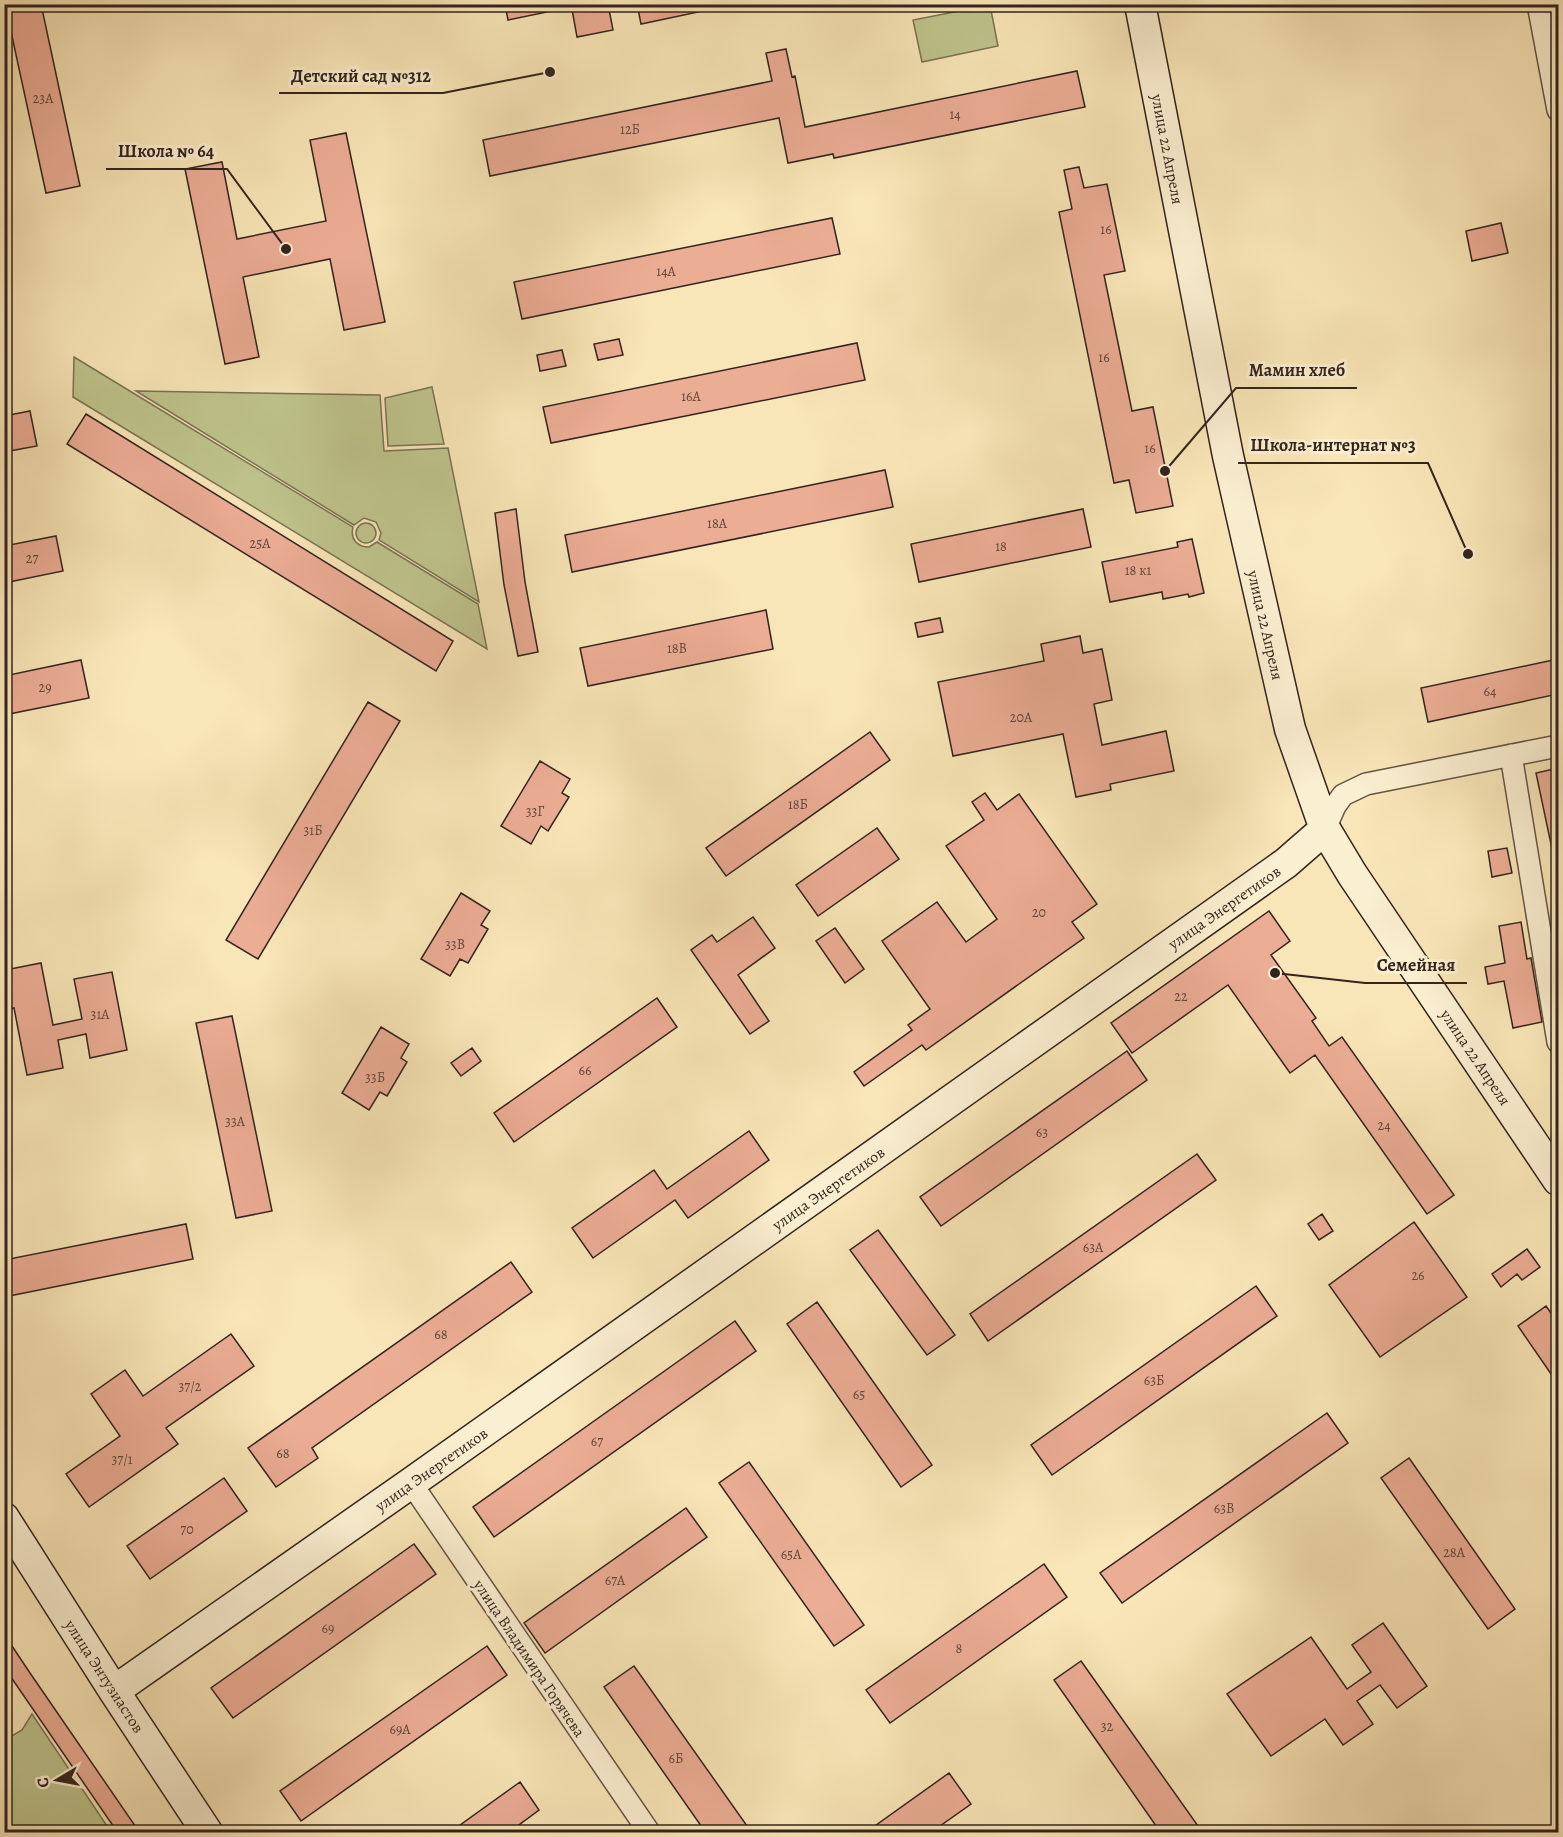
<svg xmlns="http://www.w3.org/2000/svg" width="1563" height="1837" viewBox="0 0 1563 1837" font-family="Alegreya,serif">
<rect width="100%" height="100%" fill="#f9e6b8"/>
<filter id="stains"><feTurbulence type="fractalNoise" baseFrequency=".00333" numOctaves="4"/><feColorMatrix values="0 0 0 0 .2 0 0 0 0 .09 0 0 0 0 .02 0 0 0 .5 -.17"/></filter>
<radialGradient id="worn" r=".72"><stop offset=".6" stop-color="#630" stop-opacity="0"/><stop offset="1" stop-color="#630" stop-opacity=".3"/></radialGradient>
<path fill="#bfc48d" stroke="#797455" stroke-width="1.5" d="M 990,5 L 998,46 L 922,62 L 913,20 Z
M 74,357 L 353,527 C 350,539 357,547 369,547 L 377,542 L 478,604 L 487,649 L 73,397 Z
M 432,387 L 444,444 L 388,446 L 385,398 Z
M 136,391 L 380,395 L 384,451 L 448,448 L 479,602 L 379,540 L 381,533 L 376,522 L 364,518 L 354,525 Z
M356 533a10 10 0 1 1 20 0a10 10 0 1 1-20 0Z
M 32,1714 L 111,1832 L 5,1832 L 5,1740 L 22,1730 Z"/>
<path fill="#ecad95" stroke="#33241d" stroke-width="1.5" d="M 5,4 L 41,4 L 80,186 L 46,193 Z
M 505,4 L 552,4 L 552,11 L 508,20 Z
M 571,4 L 608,4 L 613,30 L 577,37 Z
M 637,4 L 702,4 L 703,11 L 641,24 Z
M 786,49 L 792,77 L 795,76 L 805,127 L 1077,71 L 1085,107 L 834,158 L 833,154 L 788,163 L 779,118 L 490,176 L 483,140 L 772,81 L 766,53 Z
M 346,133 L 385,322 L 344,330 L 330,259 L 243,277 L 259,357 L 225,364 L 185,169 L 222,162 L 237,239 L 326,221 L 310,140 Z
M 1079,167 L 1084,188 L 1107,184 L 1125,271 L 1104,275 L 1124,372 L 1132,411 L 1153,407 L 1173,506 L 1136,513 L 1129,480 L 1114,483 L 1059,212 L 1072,209 L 1064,170 Z
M 832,218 L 840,254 L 522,319 L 514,282 Z
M 1501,223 L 1508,253 L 1472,261 L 1466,231 Z
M 619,339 L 623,355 L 598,360 L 594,344 Z
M 857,343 L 865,380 L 551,443 L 543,407 Z
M 562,350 L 566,366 L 540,371 L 537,355 Z
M 30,411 L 37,446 L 4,452 L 4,416 Z
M 86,414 L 453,641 L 436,671 L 67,444 Z
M 885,470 L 893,507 L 572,572 L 565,535 Z
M 516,509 L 525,582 L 538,652 L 518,656 L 504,585 L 495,513 Z
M 1083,509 L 1091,547 L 919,582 L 911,544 Z
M 56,536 L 63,571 L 4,583 L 4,546 Z
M 1192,539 L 1204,593 L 1189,597 L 1188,594 L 1163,599 L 1162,592 L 1110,602 L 1102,562 L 1178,547 L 1177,542 Z
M 766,610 L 773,649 L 588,686 L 580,648 Z
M 940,618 L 943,632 L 918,637 L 915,623 Z
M 1080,636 L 1083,653 L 1102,649 L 1107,674 L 1112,700 L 1094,704 L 1102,745 L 1166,731 L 1174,771 L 1110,784 L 1111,790 L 1076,797 L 1063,734 L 953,756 L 938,682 L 1044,661 L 1041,644 Z
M 1558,659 L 1558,694 L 1428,722 L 1421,688 Z
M 81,660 L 89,698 L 4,715 L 4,676 Z
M 368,702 L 400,721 L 258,959 L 226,940 Z
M 870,732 L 890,760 L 726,876 L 706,848 Z
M 540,761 L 570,779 L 562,793 L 569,797 L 548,831 L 541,826 L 531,844 L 501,826 Z
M 1558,768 L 1558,848 L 1552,849 L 1536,773 Z
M 985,793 L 997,810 L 1019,794 L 1097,904 L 1072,922 L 1084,938 L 926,1050 L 922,1045 L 864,1086 L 854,1072 L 912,1030 L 908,1025 L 930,1009 L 882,941 L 937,902 L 966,942 L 997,919 L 946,846 L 984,820 L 972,802 Z
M 877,828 L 899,859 L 818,916 L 796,885 Z
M 1507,848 L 1512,873 L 1492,877 L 1488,851 Z
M 461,893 L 490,911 L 481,925 L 488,929 L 468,963 L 460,959 L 450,976 L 421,959 Z
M 1269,911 L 1290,941 L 1271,955 L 1316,1018 L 1312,1021 L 1329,1046 L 1342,1037 L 1454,1195 L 1427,1214 L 1315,1055 L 1290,1073 L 1228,985 L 1132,1053 L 1111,1023 Z
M 753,917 L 775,948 L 738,975 L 769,1021 L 750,1034 L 691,950 L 712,935 L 717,942 Z
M 1521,922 L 1527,959 L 1531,958 L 1542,1022 L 1513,1028 L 1504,981 L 1488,984 L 1485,967 L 1505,963 L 1499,926 Z
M 835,928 L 864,969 L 845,983 L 816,941 Z
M 41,963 L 53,1025 L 82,1019 L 74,979 L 112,972 L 127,1050 L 90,1058 L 86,1034 L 58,1040 L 63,1068 L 27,1075 L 14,1008 L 4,1010 L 4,995 L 10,994 L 5,970 Z
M 657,998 L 677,1027 L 514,1142 L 494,1113 Z
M 232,1016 L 272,1211 L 236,1218 L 196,1023 Z
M 381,1027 L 409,1044 L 401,1058 L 407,1062 L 387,1096 L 380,1092 L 369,1110 L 342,1093 Z
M 472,1048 L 481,1061 L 461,1076 L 451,1063 Z
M 1127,1051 L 1147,1080 L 941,1226 L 920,1197 Z
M 749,1131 L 769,1160 L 688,1218 L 675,1200 L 593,1258 L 572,1228 L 654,1170 L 667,1189 Z
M 1197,1154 L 1216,1180 L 988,1341 L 970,1314 Z
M 1322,1214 L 1333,1231 L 1319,1240 L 1308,1224 Z
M 1414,1222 L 1467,1297 L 1380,1357 L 1329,1285 Z
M 186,1224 L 193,1259 L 4,1297 L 4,1260 Z
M 878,1230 L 955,1335 L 927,1355 L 850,1250 Z
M 1527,1249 L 1540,1267 L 1522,1280 L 1517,1274 L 1501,1287 L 1492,1274 Z
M 511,1262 L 532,1292 L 312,1448 L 318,1458 L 276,1487 L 248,1448 Z
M 1256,1286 L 1277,1316 L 1052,1475 L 1031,1445 Z
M 817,1302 L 932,1465 L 901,1487 L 787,1324 Z
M 1546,1306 L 1558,1323 L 1558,1384 L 1518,1326 Z
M 735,1321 L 756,1351 L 494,1537 L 473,1507 Z
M 231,1334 L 254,1366 L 166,1428 L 178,1444 L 89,1507 L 66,1474 L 120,1436 L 91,1394 L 125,1370 L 143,1396 Z
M 1327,1413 L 1348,1443 L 1122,1603 L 1100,1573 Z
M 1409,1458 L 1515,1609 L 1488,1629 L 1381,1478 Z
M 749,1462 L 864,1625 L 834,1646 L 719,1483 Z
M 224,1478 L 247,1511 L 150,1579 L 127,1546 Z
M 686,1508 L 707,1537 L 545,1653 L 524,1623 Z
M 414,1544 L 436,1574 L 233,1718 L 211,1688 Z
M 1044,1564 L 1067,1597 L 890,1723 L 866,1690 Z
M 1383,1623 L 1427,1686 L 1397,1708 L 1380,1685 L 1357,1701 L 1373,1724 L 1343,1745 L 1325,1719 L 1271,1756 L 1227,1694 L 1311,1637 L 1347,1689 L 1371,1672 L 1352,1645 Z
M 4,1634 L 30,1673 L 140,1833 L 118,1833 L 4,1667 Z
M 487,1646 L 507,1675 L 301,1821 L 280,1791 Z
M 1081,1661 L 1203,1833 L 1161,1833 L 1101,1747 L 1054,1680 Z
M 634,1666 L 752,1833 L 706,1833 L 604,1687 Z
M 949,1773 L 971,1804 L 930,1833 L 865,1833 Z
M 520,1782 L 539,1810 L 508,1833 L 449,1833 Z"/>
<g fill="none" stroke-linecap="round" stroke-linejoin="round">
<defs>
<path id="street" d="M 1538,4 L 1558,110
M 1511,755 L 1558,1042
M 1325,829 L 1335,806 L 1343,795 L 1366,784 L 1558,746
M 411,1483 L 649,1832"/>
<path id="secondary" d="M 1140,4 L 1228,456 L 1290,729 L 1325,829 L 1352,874 L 1558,1180
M 4,1518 L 114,1691 L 207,1832
M 114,1691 L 411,1483 L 1286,863 L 1325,829"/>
</defs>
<use href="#street" stroke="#645444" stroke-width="24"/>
<use href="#secondary" stroke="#33241d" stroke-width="33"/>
<use href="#street" stroke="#fbefd1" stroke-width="21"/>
<use href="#secondary" stroke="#fbefd1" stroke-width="30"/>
</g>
<g text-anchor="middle" stroke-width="6" stroke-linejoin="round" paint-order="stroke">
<g font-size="14" fill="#61463b">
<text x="43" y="103">23А</text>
<text x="955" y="119">14</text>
<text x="630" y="134">12Б</text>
<text x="1106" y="234">16</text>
<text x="666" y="276">14А</text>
<text x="1104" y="362">16</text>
<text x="691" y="401">16А</text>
<text x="1150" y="453">16</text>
<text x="717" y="528">18А</text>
<text x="260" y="548">25А</text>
<text x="1001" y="551">18</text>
<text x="32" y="563">27</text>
<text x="1138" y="575">18 к1</text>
<text x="677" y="653">18В</text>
<text x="45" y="692">29</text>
<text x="1490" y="696">64</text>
<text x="1021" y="722">20А</text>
<text x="798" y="809">18Б</text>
<text x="535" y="816">33Г</text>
<text x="313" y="835">31Б</text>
<text x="1039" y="917">20</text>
<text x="455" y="949">33В</text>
<text x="1181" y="1001">22</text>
<text x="100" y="1019">31А</text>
<text x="585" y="1075">66</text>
<text x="375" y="1082">33Б</text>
<text x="235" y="1126">33А</text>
<text x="1384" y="1130">24</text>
<text x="1042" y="1137">63</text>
<text x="1093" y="1252">63А</text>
<text x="1418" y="1280">26</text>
<text x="441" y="1339">68</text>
<text x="1154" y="1385">63Б</text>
<text x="190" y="1391">37/2</text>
<text x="859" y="1399">65</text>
<text x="597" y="1446">67</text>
<text x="283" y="1458">68</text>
<text x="122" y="1464">37/1</text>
<text x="1224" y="1513">63В</text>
<text x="187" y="1534">70</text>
<text x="1454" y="1557">28А</text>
<text x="791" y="1559">65А</text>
<text x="615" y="1585">67А</text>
<text x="328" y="1633">69</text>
<text x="959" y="1653">8</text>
<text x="1107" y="1731">32</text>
<text x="400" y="1734">69А</text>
<text x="676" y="1763">6Б</text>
</g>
<g font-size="16" fill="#33241d" stroke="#fbefd1">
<text transform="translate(1168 149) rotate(79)" y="6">улица 22 Апреля</text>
<text transform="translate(1266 625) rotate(77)" y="6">улица 22 Апреля</text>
<text transform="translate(1224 907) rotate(-35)" y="6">улица Энергетиков</text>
<text transform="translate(1476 1057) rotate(56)" y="6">улица 22 Апреля</text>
<text transform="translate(828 1188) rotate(-35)" y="6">улица Энергетиков</text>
<text transform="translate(431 1469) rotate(-35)" y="6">улица Энергетиков</text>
<text transform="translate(530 1658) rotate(56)" y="6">улица Владимира Горячева</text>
<text transform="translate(105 1676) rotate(57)" y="6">улица Энтузиастов</text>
</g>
</g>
<path fill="none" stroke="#33241d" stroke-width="2" d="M550 72L443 93H279M286 249L227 169H106M1165 471L1236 388H1357M1468 554L1428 463H1238M1275 973L1365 983H1467"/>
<g fill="#33241d" stroke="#fbefd1" stroke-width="2">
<circle cx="550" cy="72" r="6"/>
<circle cx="286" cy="249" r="6"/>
<circle cx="1165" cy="471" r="6"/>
<circle cx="1468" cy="554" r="6"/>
<circle cx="1275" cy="973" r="6"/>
</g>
<g font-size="18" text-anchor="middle" font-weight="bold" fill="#33241d" stroke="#fbefd1" stroke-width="6" stroke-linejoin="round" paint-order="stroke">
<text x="361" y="82">Детский сад №312</text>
<text x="166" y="157">Школа № 64</text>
<text x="1297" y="376">Мамин хлеб</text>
<text x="1333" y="451">Школа-интернат №3</text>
<text x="1416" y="971">Семейная</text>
</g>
<rect width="1563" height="1837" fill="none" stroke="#f9e6b8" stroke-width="24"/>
<rect x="6" y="6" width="1551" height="1825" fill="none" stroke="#33241d" stroke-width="3"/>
<rect x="12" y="12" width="1539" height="1813" fill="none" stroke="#33241d" stroke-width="1.5"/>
<g transform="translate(57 1780) rotate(260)" stroke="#fbefd1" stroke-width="4.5" paint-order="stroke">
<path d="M0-4.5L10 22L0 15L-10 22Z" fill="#33241d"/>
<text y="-9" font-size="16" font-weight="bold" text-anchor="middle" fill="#33241d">С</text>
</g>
<rect width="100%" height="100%" filter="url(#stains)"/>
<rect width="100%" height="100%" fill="url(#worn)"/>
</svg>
